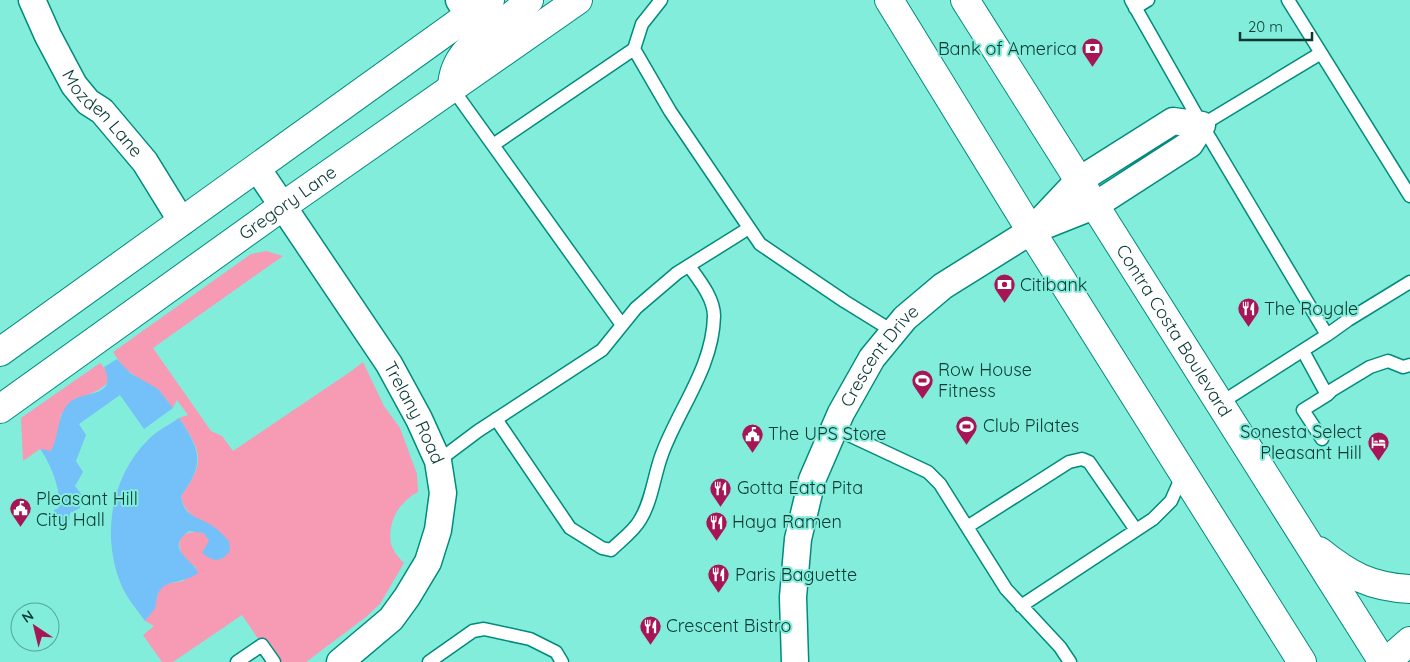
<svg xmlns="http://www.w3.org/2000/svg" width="1410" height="662" viewBox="0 0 1410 662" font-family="Quicksand,sans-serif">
<rect width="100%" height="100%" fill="#83eddc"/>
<path fill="#f79ab4" d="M 266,251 L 283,256 L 153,348 L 211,431 L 222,436 L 233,451 L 350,372 L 363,362 L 384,406 L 400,428 L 417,474 L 418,492 C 399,502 387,522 391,544 C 393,551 399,558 404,563 L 380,604 L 366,617 L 306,662 L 274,662 L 242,615 L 173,662 L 162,662 L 143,635 L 154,626 L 145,621 L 155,607 L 157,597 L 160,589 L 166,584 L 183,581 L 196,567 C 191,564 186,561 183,557 C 182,555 181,551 180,549 C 176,533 191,530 204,533 L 209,541 L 219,531 C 203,519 185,519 181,496 C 206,462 202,452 179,418 L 188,415 L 177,400 L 173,408 L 158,389 L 141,380 L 124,368 L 113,352 L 251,254 Z
M 100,363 C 119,383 102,388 86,396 C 77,400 69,409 61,415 L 56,443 L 51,452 L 40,449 L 23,461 L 21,418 Z"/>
<path fill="#74c0f8" d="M 117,359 L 130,373 L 158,389 L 173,408 L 144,429 L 120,395 L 79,424 L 86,435 L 76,461 L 83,472 L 75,486 L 82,495 L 80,508 L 70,513 L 69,520 L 65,524 L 52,519 L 54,510 L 59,508 C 62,492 50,462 40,449 L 51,451 C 59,437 57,417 68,404 C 81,389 119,400 104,367 Z
M 179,418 C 201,451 205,463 181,496 C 184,517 195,515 211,525 C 218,529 223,535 229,541 L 230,551 C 220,563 214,562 202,553 L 209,541 L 204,533 L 189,531 C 163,549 194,560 198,573 C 185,583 168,580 161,589 C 156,594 157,601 155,608 C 153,612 148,617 145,621 C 136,608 124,595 119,579 C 102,533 112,475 148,440 C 156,431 169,425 179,418 Z"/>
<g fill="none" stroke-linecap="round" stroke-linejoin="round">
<defs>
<path id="service" d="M 661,0 L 642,24 L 634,49 L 670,111 L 760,244 L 844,301 L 894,332
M 1131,0 L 1202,125 L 1327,335 L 1219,404
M 1288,0 L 1410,196
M 1135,8 L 1148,0
M 452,88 L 622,325
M 1202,125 L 1321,53
M 493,145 L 634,49
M 1327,335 L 1348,320 L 1410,282
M 1303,351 L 1327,395 L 1332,390 L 1370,367 L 1388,361 L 1403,367 L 1410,365
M 496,419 L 570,528 L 602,548 L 611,550 C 620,541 634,531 640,520 C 652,501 654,475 662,454 C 679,408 713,367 714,316 C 714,298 699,280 689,266
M 834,428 L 928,472 L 940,484 L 1006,589 L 1060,647 L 1070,662
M 1322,439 L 1303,410 L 1327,395
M 438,461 L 478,431 L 602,350 L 636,308 L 677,273 L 749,228
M 967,527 L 1069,462 L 1082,459 L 1089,462 L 1136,530
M 1021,606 L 1153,519 L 1171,501 L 1183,474
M 237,662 L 262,645 L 274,662
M 429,662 L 473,631 L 484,629 L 530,639 L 556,652 L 562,662"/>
<g id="minor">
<path id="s1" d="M 32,0 L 48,36 L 74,85 L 88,102 L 102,111 L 145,162 L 182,222"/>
<path d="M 459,0 L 468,15"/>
<path id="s2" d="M 257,168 L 389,364 L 419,419 L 438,461 L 443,493 L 438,530 L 428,562 L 407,597 L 391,619 L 340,662"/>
<path id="s3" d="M 795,662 L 793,597 L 798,539 L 812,480 L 841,413 L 872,358 L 905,318 L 943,286 L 1031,231 L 1094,206 L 1190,144 L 1202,125 L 1173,121 L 1078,181 L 1031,231"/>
</g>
<g id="secondary">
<path d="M 889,0 L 1031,231 L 1302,662"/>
<path id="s4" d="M 965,0 L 1383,662"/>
<path d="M 452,88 C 453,41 504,30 529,0"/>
<path d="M 0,352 L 490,0"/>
<path id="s5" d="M 0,409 L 283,206 L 578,0"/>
<path d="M 1319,551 C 1349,575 1370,587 1410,589"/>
<path d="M 1386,662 L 1410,641"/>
</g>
</defs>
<use href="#service" stroke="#008b7c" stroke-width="15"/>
<use href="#minor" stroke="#008b7c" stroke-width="29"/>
<use href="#secondary" stroke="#008b7c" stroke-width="30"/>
<use href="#service" stroke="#fff" stroke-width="12"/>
<use href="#minor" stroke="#fff" stroke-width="26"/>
<use href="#secondary" stroke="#fff" stroke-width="28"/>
</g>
<defs>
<symbol id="bank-pin" viewBox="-11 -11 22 30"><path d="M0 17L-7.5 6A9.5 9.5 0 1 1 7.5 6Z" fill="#a61555" stroke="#83eddc"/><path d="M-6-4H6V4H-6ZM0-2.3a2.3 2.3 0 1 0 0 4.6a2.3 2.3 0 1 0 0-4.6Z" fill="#fff"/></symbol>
<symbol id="restaurant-pin" viewBox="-11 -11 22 30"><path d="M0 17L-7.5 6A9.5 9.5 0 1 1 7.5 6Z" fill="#a61555" stroke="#83eddc"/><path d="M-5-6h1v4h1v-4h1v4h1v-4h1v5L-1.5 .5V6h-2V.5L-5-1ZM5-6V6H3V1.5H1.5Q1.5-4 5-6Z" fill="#fff"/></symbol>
<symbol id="stadium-pin" viewBox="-11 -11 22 30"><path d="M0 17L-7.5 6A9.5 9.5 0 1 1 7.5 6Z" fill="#a61555" stroke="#83eddc"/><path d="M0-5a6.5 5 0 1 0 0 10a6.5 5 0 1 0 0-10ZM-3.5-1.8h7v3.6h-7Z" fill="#fff"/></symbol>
<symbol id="civic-pin" viewBox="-11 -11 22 30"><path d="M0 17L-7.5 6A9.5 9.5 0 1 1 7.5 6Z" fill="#a61555" stroke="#83eddc"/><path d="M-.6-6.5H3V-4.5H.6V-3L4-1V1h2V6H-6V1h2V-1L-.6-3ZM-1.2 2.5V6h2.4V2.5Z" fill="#fff"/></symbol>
<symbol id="hotel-pin" viewBox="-11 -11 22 30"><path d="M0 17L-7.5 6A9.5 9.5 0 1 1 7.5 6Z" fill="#a61555" stroke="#83eddc"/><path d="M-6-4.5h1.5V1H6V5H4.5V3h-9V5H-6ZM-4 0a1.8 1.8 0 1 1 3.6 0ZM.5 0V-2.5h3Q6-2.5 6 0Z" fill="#fff"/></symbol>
</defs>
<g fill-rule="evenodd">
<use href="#bank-pin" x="1080" y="36" width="25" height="34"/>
<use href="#bank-pin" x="992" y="272" width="25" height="34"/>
<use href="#restaurant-pin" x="1236" y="296" width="25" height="34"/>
<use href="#stadium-pin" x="910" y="368" width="25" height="34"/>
<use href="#stadium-pin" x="954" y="414" width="25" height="34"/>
<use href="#civic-pin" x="740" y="422" width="25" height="34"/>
<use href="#hotel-pin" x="1366" y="430" width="25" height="34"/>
<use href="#restaurant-pin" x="708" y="476" width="25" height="34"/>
<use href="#civic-pin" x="8" y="496" width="25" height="34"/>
<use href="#restaurant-pin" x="704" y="510" width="25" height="34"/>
<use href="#restaurant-pin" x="706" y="562" width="25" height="34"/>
<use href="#restaurant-pin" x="638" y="614" width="25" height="34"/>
</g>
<g text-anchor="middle" stroke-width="4" stroke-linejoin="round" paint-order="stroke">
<g font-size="18" fill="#083933" stroke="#83eddc" text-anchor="start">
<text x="1077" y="55" text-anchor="end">Bank of America</text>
<text x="1020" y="291">Citibank</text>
<text x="1264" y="315">The Royale</text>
<text x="938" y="376">Row House<tspan x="938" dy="21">Fitness</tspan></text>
<text x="983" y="432">Club Pilates</text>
<text x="1362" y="438" text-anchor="end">Sonesta Select<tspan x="1362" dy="21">Pleasant Hill</tspan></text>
<text x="768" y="440">The UPS Store</text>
<text x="737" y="494">Gotta Eata Pita</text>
<text x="36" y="505">Pleasant Hill<tspan x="36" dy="21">City Hall</tspan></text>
<text x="732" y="528">Haya Ramen</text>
<text x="735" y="581">Paris Baguette</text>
<text x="666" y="632">Crescent Bistro</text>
</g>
<g font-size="18" fill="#083933" stroke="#83eddc">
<text dy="6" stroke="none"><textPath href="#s1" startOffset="135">Mozden Lane</textPath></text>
<text dy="6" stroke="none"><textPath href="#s5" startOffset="354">Gregory Lane</textPath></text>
<text dy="6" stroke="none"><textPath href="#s4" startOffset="391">Contra Costa Boulevard</textPath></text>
<text dy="6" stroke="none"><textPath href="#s3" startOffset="326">Crescent Drive</textPath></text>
<text dy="6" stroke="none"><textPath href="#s2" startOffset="291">Trelany Road</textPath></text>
</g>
</g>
<g transform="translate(35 627) rotate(325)"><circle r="24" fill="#83eddc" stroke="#52a598"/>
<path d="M0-4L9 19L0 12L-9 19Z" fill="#a61555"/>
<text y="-8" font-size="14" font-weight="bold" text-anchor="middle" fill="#083933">N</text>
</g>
<path d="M1240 32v8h72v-8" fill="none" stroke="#083933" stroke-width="2.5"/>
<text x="1248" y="32" font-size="15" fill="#083933" stroke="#83eddc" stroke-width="4" paint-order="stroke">20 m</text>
</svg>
